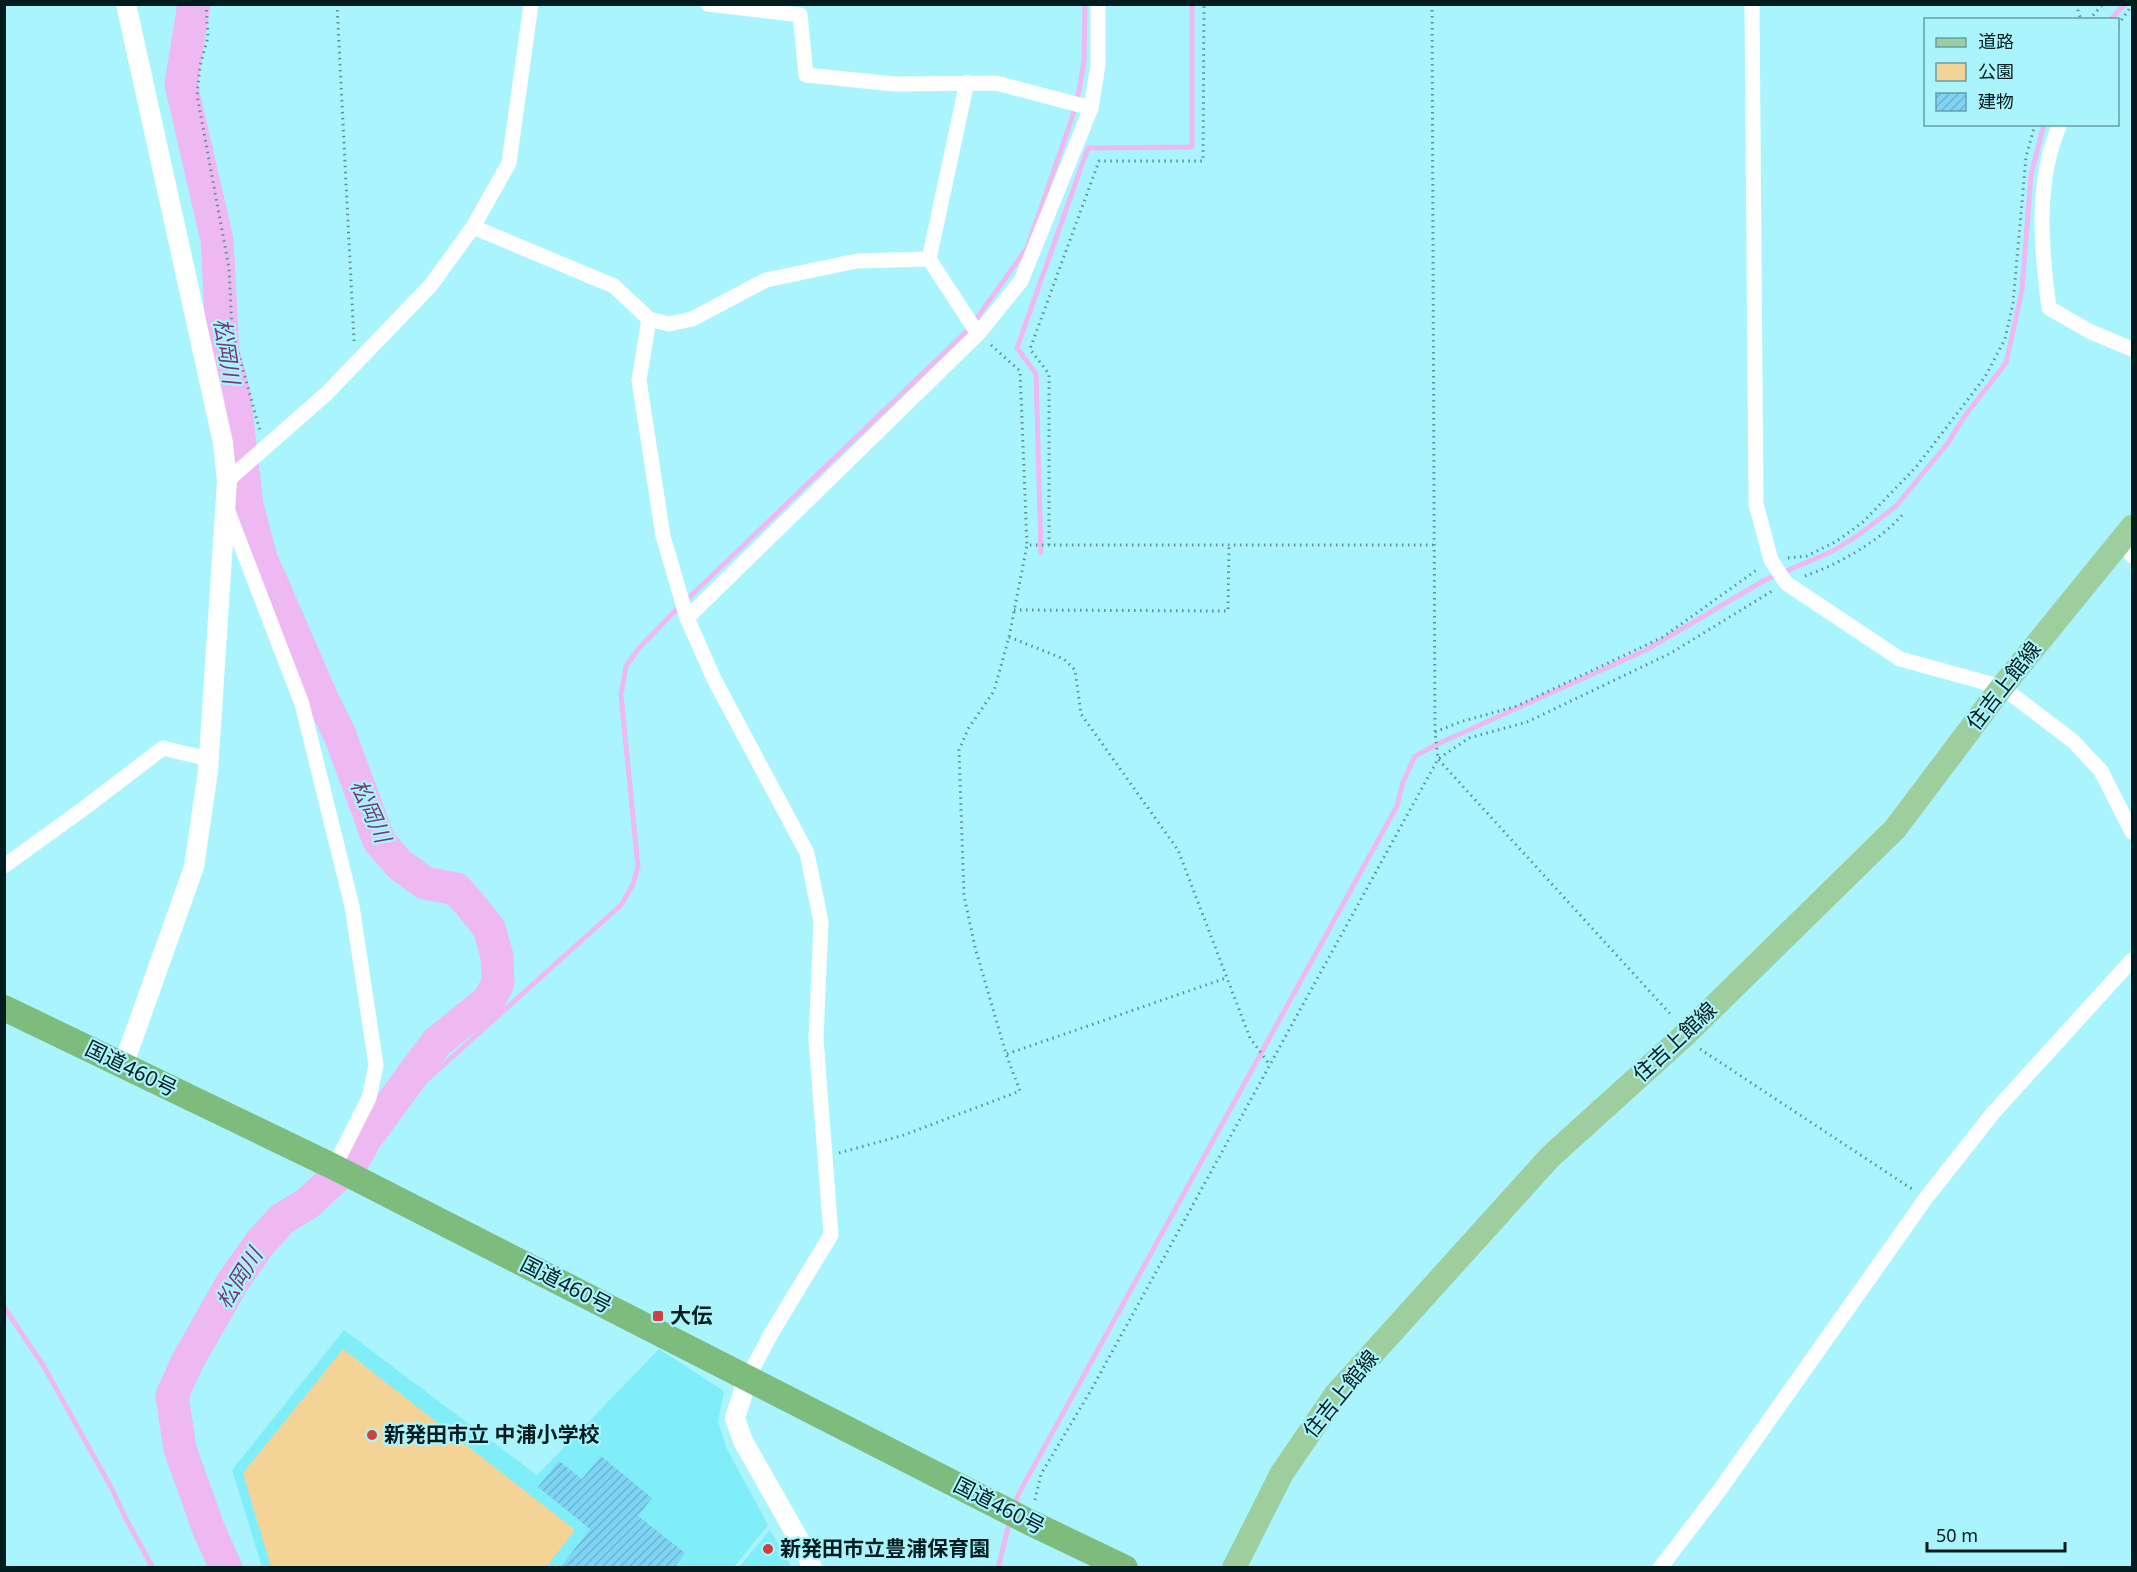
<svg xmlns="http://www.w3.org/2000/svg" width="2137" height="1572" viewBox="0 0 2137 1572" font-family="'Noto Sans','Noto Sans JP',sans-serif">
<defs>
<pattern id="building-hatch" width="6" height="6" patternUnits="userSpaceOnUse" patternTransform="scale(1.5)"><rect width="6" height="6" fill="#7fd4f4"/><path d="M-1 1l2-2M0 6l6-6M5 7l2-2" fill="none" stroke="#6cb5d1"/></pattern>
</defs>
<rect width="100%" height="100%" fill="#aaf5fd"/>
<path fill="#7feef9" d="M 344,1330 L 537,1475 L 659,1349 L 724,1391 L 718,1422 L 727,1449 L 768,1525 L 734,1567 L 262,1567 L 232,1470 Z
M 770,1530 L 792,1567 L 739,1567 Z"/>
<path fill="#f3d496" d="M 343,1349 L 575,1530 L 546,1567 L 271,1567 L 243,1473 Z"/>
<g fill="none" stroke-linecap="round" stroke-linejoin="round">
<path stroke="#eeb8f3" stroke-width="5" d="M 2110,20 L 2125,4
M 1041,553 L 1036,374 L 1017,348 L 1088,148 L 1192,147 L 1192,4
M 387,1107 L 419,1087 L 622,904 L 633,884 L 638,867 L 621,695 L 626,666 L 640,647 L 675,611 L 969,329 L 1027,248 L 1072,118 L 1079,91 L 1084,61 L 1085,4
M 4,1307 L 43,1365 L 112,1489 L 126,1519 L 153,1568
M 1014,1508 L 1018,1495 L 1397,806 L 1403,782 L 1415,756 L 1442,742 L 1646,650 L 1765,580 L 1833,551 L 1860,534 L 1896,506 L 1948,443 L 1964,417 L 2006,363 L 2022,290 L 2031,175 L 2044,124
M 998,1568 L 1010,1520"/>
<path stroke="#eeb8f3" stroke-width="33" d="M 194,4 L 181,84 L 217,240 L 223,352 L 234,393 L 247,505 L 261,558 L 325,705 L 340,735 L 379,841 L 400,865 L 425,883 L 456,889 L 468,902 L 489,928 L 497,956 L 498,983 L 489,1000 L 436,1043 L 366,1138 L 353,1161 L 308,1203 L 282,1219 L 260,1243 L 232,1283 L 187,1362 L 172,1396 L 180,1449 L 209,1530 L 226,1568"/>
</g>
<path fill="url(#building-hatch)" d="M 601,1456 L 652,1498 L 638,1516 L 685,1553 L 674,1568 L 560,1568 L 590,1529 L 538,1487 L 559,1461 L 582,1479 Z"/>
<g fill="none" stroke-linecap="round" stroke-linejoin="round">
<path stroke="#5c9297" stroke-width="3" stroke-dasharray="1.5 4.5" stroke-linecap="butt" d="M 206,4 L 208,37 L 200,66 L 197,95 L 229,268 L 232,330 L 260,431
M 337,4 L 354,341
M 1432,4 L 1435,732 L 1438,759 L 1673,1017
M 2076,4 L 2081,20
M 2089,20 L 2103,4
M 2118,25 L 2132,5
M 991,345 L 1020,371 L 1027,545 L 1433,545
M 1049,545 L 1049,374 L 1030,349 L 1099,161 L 1203,161 L 1204,4
M 1788,558 L 1807,556 L 1837,541 L 1863,522 L 1916,467 L 1985,377 L 2005,339 L 2013,303 L 2026,157 L 2035,124
M 1805,576 C 1839,564 1880,541 1903,514
M 1014,610 L 1228,611 L 1229,545
M 1009,637 L 1064,659 L 1075,670 L 1081,714 L 1178,850 L 1250,1038 L 1270,1065
M 1435,732 L 1460,722 L 1517,706 L 1663,637 L 1758,569
M 1700,1049 L 1912,1189
M 1007,1054 L 1226,978
M 839,1153 L 904,1135 L 1020,1091 L 1006,1054 L 975,947 L 964,896 L 959,750 L 968,729 L 994,691 L 1009,637 L 1027,545
M 1035,1500 L 1041,1474 L 1090,1392 L 1438,759 L 1469,738 L 1527,722 L 1671,653 L 1772,591"/>
<path stroke="#fff" stroke-width="15" d="M 708,4 L 800,15 L 806,75 L 894,84 L 996,83 L 1091,108
M 1752,4 L 1756,504 L 1771,560 L 1786,583 L 1900,659 L 2002,687 L 2073,741 L 2101,771 L 2132,832
M 2060,124 C 2035,181 2041,248 2049,308 L 2091,332 L 2132,349
M 473,227 L 614,286 L 649,319 L 639,380 L 663,536 L 687,618 L 714,679 L 807,853 L 821,922 L 816,1039 L 831,1235 L 772,1332 L 748,1377
M 929,259 L 967,82
M 649,319 L 669,324 L 692,319 L 766,280 L 857,261 L 929,259 L 978,334
M 227,481 L 327,393 L 431,285 L 473,227 L 509,163 L 531,4
M 227,509 L 302,704 L 352,906 L 376,1065 L 369,1098 L 334,1167
M 2122,539 L 2132,556
M 687,618 L 978,334 L 1021,281 L 1091,108 L 1098,65 L 1098,4
M 4,866 L 83,809 L 163,748 L 209,759
M 1660,1568 L 1719,1491 L 1926,1198 L 1993,1113 L 2132,960"/>
<path stroke="#fff" stroke-width="20" d="M 123,1066 L 194,867 L 208,771 L 227,481 L 223,443 L 126,4
M 748,1377 L 735,1418 L 743,1441 L 806,1552 L 812,1568"/>
<path stroke="#9ecd9e" stroke-width="24" d="M 1234,1568 L 1282,1473 L 1336,1394 L 1550,1157 L 1687,1033 L 1895,829 L 2002,687 L 2132,527"/>
<path stroke="#7ebc7e" stroke-width="26" d="M 4,1008 L 334,1167 L 1029,1522 L 1125,1568"/>
</g>
<g fill="#cf4042" stroke="#aaf5fd" stroke-width="2">
<rect x="652" y="1310" width="12" height="12" rx="3"/>
<circle cx="372" cy="1435" r="6"/>
<circle cx="768" cy="1549" r="6"/>
</g>
<g text-anchor="middle" stroke-width="4.5" stroke-linejoin="round" paint-order="stroke">
<g font-size="21" fill="#001c1f" stroke="#aaf5fd">
<text transform="translate(2004 686) rotate(-52)" y="7">住吉上館線</text>
<text transform="translate(1675 1042) rotate(-43)" y="7">住吉上館線</text>
<text transform="translate(131 1069) rotate(26)" y="7">国道460号</text>
<text transform="translate(566 1285) rotate(27)" y="7">国道460号</text>
<text transform="translate(1341 1394) rotate(-51)" y="7">住吉上館線</text>
<text transform="translate(999 1506) rotate(27)" y="7">国道460号</text>
</g>
<g font-size="21" font-weight="bold" fill="#001c1f" stroke="#aaf5fd" text-anchor="start">
<text x="670" y="1323">大伝</text>
<text x="384" y="1442">新発田市立 中浦小学校</text>
<text x="780" y="1556">新発田市立豊浦保育園</text>
</g>
<g font-size="22" font-style="italic" fill="#78387e" stroke="#aaf5fd">
<text transform="translate(227 351) rotate(81)" y="8">松岡川</text>
<text transform="translate(371 811) rotate(66)" y="8">松岡川</text>
<text transform="translate(239 1278) rotate(-58)" y="8">松岡川</text>
</g>
</g>
<rect width="2137" height="1572" fill="none" stroke="#001c1f" stroke-width="12"/>
<rect x="1924" y="18" width="195" height="108" fill="#aaf5fd" stroke="#669ea4" stroke-width="1.5"/>
<rect x="1936" y="38" width="30" height="9" fill="#9ecd9e" stroke="#669ea4" stroke-width="1.5"/>
<text x="1978" y="48" font-size="18" fill="#001c1f">道路</text>
<rect x="1936" y="63" width="30" height="18" fill="#f3d496" stroke="#669ea4" stroke-width="1.5"/>
<text x="1978" y="78" font-size="18" fill="#001c1f">公園</text>
<rect x="1936" y="93" width="30" height="18" fill="url(#building-hatch)" stroke="#669ea4" stroke-width="1.5"/>
<text x="1978" y="108" font-size="18" fill="#001c1f">建物</text>
<path d="M1927 1542v9h138v-9" fill="none" stroke="#001c1f" stroke-width="3"/>
<text x="1936" y="1542" font-size="18" fill="#001c1f" stroke="#aaf5fd" stroke-width="4.5" paint-order="stroke">50 m</text>
</svg>
